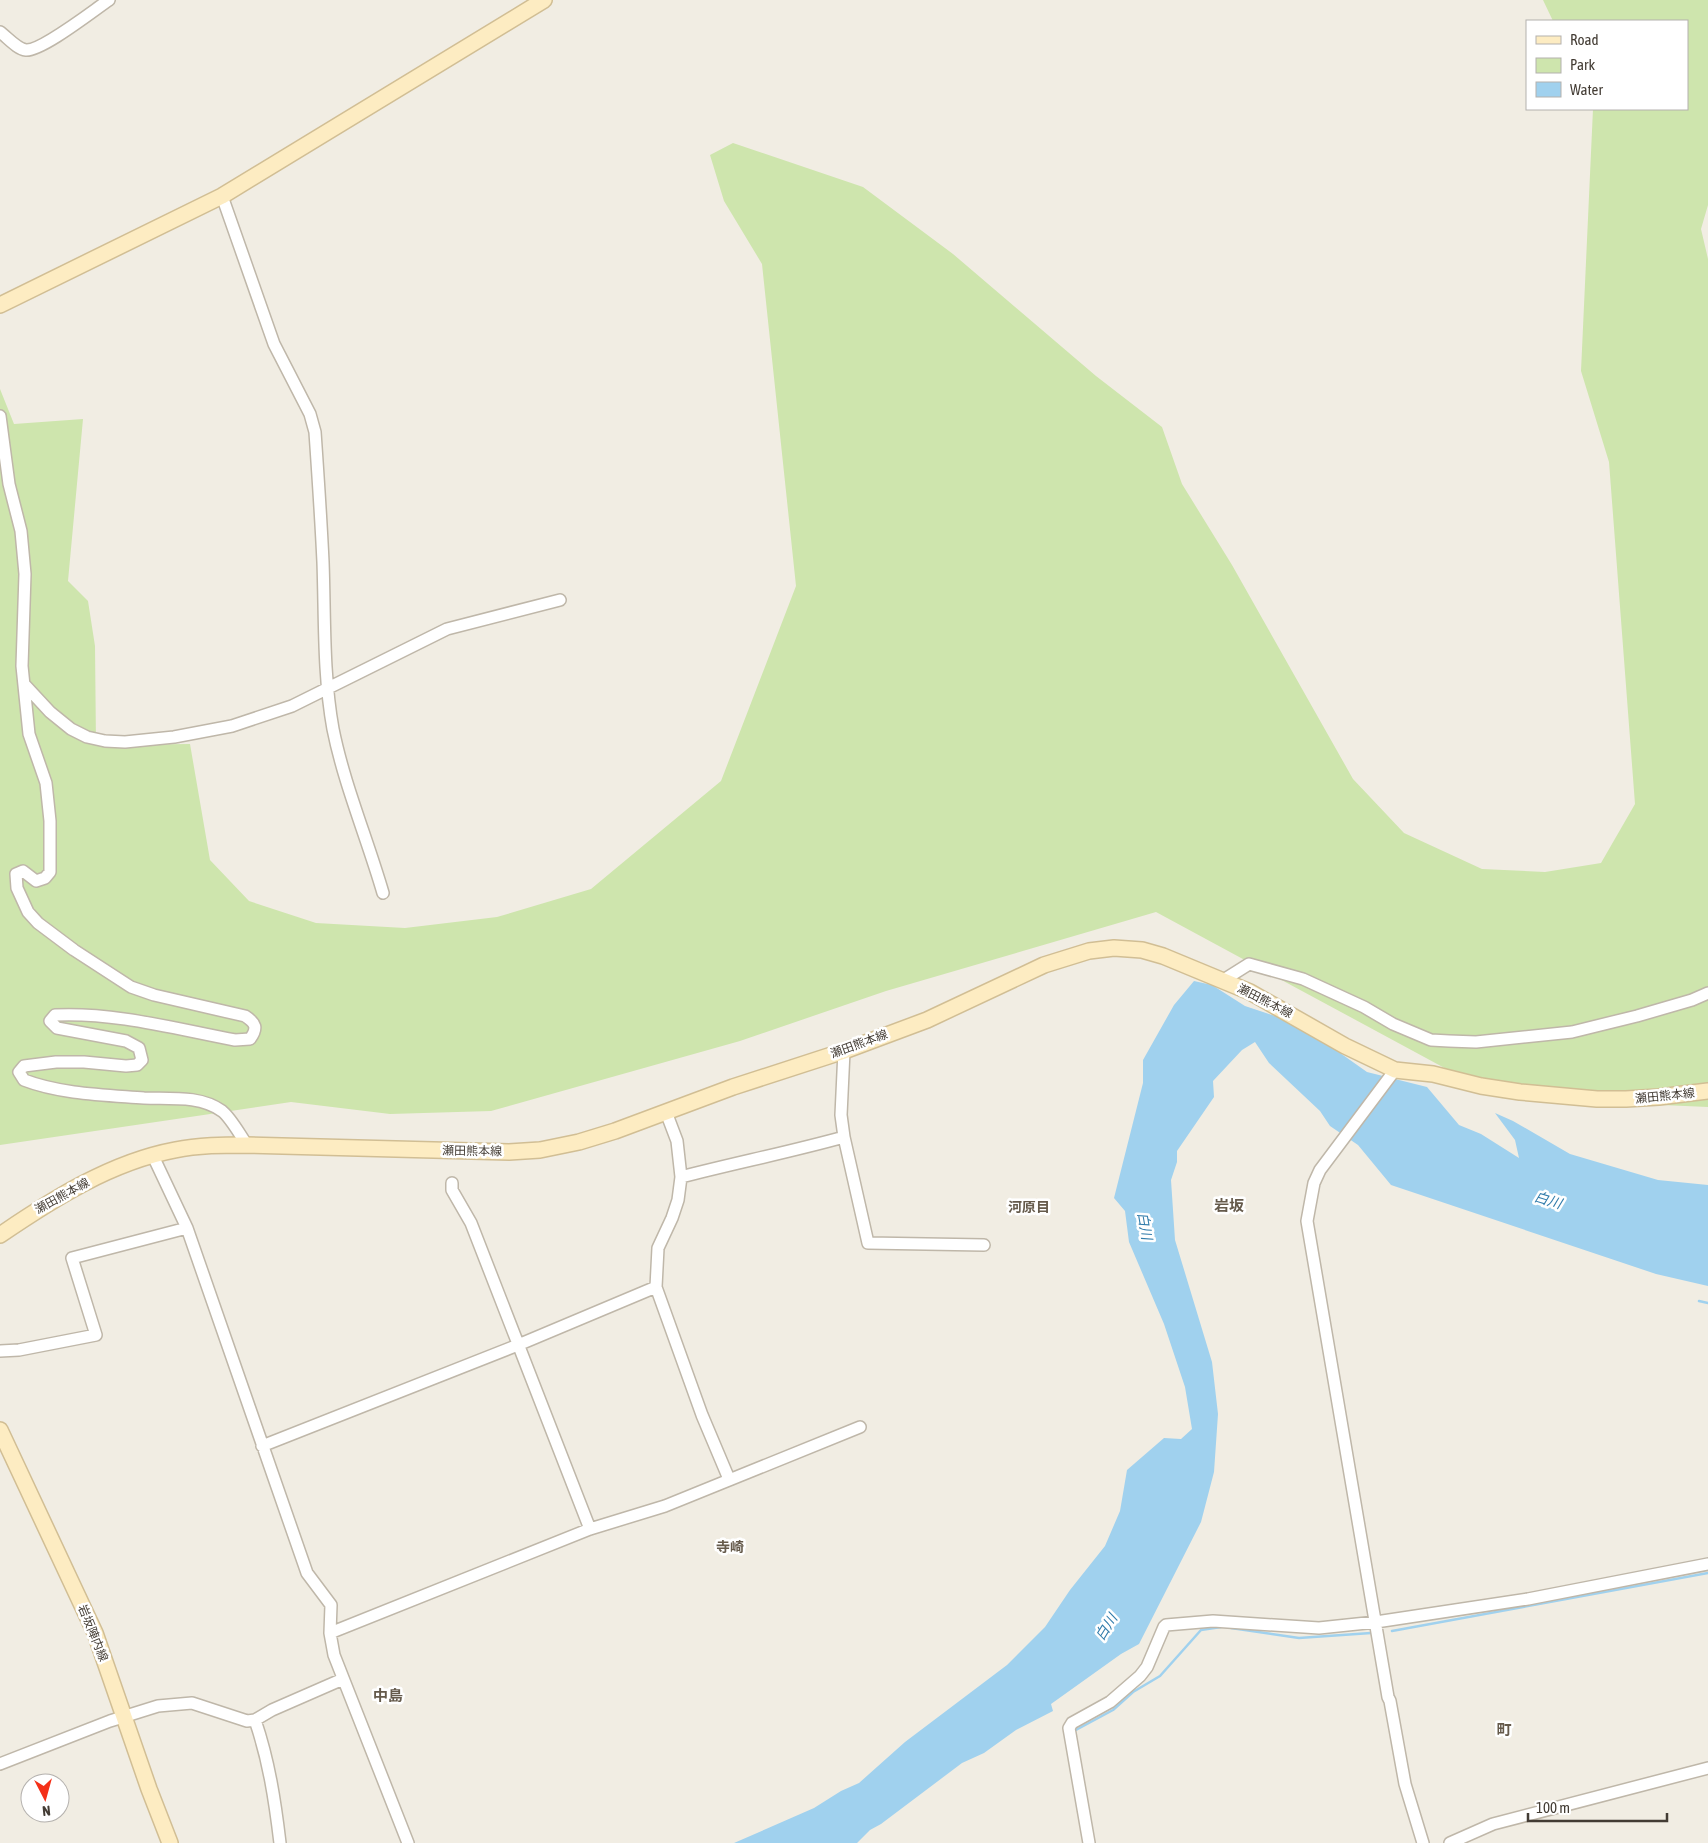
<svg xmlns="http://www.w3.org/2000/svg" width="1708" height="1843" viewBox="0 0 1708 1843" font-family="'Asap Condensed','Noto Sans JP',sans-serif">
<rect width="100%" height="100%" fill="#f1ede3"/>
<path fill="#cee5ad" d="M 1543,0 L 1708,0 L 1708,205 L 1701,229 L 1708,259 L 1708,1107 L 1500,1098 L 1156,912 L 886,991 L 740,1041 L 491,1111 L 390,1114 L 291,1102 L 0,1145 L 0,389 L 14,424 L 83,419 L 68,581 L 88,601 L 95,646 L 96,745 L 190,744 L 210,860 L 249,901 L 316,923 L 405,928 L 497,917 L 591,889 L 721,781 L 796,586 L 762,264 L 724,201 L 710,155 L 733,143 L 863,187 L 953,254 L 1096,376 L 1162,427 L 1182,484 L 1232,565 L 1353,779 L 1404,833 L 1482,869 L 1545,872 L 1601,863 L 1635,804 L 1609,462 L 1581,371 L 1593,109 L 1687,109 L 1687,21 L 1553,21 Z"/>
<path fill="#a0d1ee" d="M 1194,981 L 1212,985 L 1245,1006 L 1299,1024 L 1367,1072 L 1427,1087 L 1459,1125 L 1481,1134 L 1519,1158 L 1515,1140 L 1495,1113 L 1513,1121 L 1570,1154 L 1658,1180 L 1708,1185 L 1708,1286 L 1656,1274 L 1391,1185 L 1358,1145 L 1330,1126 L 1320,1111 L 1269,1063 L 1255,1042 L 1242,1050 L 1213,1081 L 1214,1097 L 1177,1151 L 1177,1162 L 1171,1180 L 1175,1240 L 1212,1362 L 1218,1414 L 1214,1472 L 1201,1522 L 1139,1644 L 1121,1654 L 1051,1704 L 1053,1711 L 1016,1730 L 984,1753 L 962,1763 L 881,1824 L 870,1830 L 857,1843 L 734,1843 L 814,1808 L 841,1791 L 859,1783 L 905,1742 L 1007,1665 L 1045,1627 L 1070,1590 L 1105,1546 L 1120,1511 L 1127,1470 L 1164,1438 L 1181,1439 L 1192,1429 L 1185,1387 L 1164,1324 L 1129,1242 L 1125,1211 L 1114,1198 L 1143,1083 L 1143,1060 L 1174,1005 Z"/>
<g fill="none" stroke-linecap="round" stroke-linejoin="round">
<path stroke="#a0d1ee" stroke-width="2.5" d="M 1699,1301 L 1708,1303
M 1231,1628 L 1299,1638 L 1371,1633
M 1392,1631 L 1708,1573
M 1074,1731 L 1113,1710 L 1133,1692 L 1160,1676 L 1201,1630 L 1221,1627"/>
<defs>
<path id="street" d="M 0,32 C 7,37 17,49 26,50 C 42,51 94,10 109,0
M 222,196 L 274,344 L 310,414 L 315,432 C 318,475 321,519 323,562 C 325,617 323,674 333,729 C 344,784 367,838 383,893
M 0,416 L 9,484 L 21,531 L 25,574 L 22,666 L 29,734 L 46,783 L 50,821 L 50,872 L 45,878 L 36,881 L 23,871 L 16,874 L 17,888 L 28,912 L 38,923 L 74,950 L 131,987 L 154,995 L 245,1016 C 256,1023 258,1028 250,1039 L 235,1040 C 176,1029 115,1012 55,1015 L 50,1021 L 57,1028 L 126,1041 L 139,1048 L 142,1060 L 137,1065 L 126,1066 L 84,1062 L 56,1062 L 24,1066 L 19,1072 L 24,1080 C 60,1094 105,1095 144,1098 C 169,1099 200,1095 222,1111 C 231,1118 240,1135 247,1145
M 24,684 L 50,712 L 71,729 L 87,737 L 105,741 L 125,742 L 174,737 L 232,726 L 292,706 L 447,629 L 560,600
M 1222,981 L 1249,964 L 1303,979 L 1364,1007 L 1393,1024 L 1431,1040 L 1449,1041 L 1476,1042 L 1572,1032 L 1637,1016 L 1692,1000 L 1708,993
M 844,1051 L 841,1115 L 844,1137 L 868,1243 L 984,1245
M 1395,1070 L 1320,1170 L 1314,1183 L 1307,1221 L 1388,1697 L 1390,1701 L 1405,1784 L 1423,1843
M 666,1112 L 677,1141 L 681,1177 L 678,1200 L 672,1218 L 658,1248 L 656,1287 L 702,1415 L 729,1479
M 153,1156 L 187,1228 L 307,1573 L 331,1605 L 330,1633 L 334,1655 L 408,1843
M 681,1177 C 735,1163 790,1152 844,1137
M 452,1183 L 452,1190 L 471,1223 L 590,1529
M 0,1351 L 19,1350 L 96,1335 L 72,1258 L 187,1228
M 262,1446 L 518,1345 L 656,1287
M 330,1633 L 590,1529 L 665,1506 L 860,1427
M 255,1720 C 269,1761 275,1801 280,1843
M 0,1764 L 110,1721 L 158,1706 L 192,1703 L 247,1721 L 255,1720 L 272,1710 L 343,1679
M 1089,1843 L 1069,1728 L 1072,1723 L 1110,1702 L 1140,1676 L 1147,1667 L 1164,1627 L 1166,1625 L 1213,1621 L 1319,1628 L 1376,1622 L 1528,1599 L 1708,1564
M 1450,1843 L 1493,1824 L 1708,1768"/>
<path id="secondary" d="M 0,305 L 222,196 L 544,0
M 0,1235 C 53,1199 111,1162 175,1150 C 199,1145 223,1145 247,1145 L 509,1152 L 540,1150 L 579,1142 L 615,1131 L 733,1087 L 844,1051 L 927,1020 L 1044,965 L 1089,951 L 1114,948 L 1142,950 L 1163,956 L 1250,992 L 1345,1046 L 1395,1070 L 1433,1074 L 1481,1086 L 1520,1092 L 1597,1099 L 1626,1099 L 1659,1097 L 1708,1091
M 0,1430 L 95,1633 L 149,1789 L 170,1843"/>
</defs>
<use href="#street" stroke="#bfb7a9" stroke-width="14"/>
<use href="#secondary" stroke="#d1be94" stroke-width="18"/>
<use href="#street" stroke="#fff" stroke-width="11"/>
<use href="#secondary" stroke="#fdecc2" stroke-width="15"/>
</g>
<g text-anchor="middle" stroke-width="5" stroke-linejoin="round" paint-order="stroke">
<g font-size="12" fill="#433c34" stroke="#fff">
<text transform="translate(1265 1001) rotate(27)" y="4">瀬田熊本線</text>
<text transform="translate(859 1044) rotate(-20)" y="4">瀬田熊本線</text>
<text transform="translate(1665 1096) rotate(-6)" y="4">瀬田熊本線</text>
<text transform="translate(472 1151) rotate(1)" y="4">瀬田熊本線</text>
<text transform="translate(62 1196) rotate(-29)" y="4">瀬田熊本線</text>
<text transform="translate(93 1633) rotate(68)" y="4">岩坂陣内線</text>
</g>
<g font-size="14" font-style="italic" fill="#317cab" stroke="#fff">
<text transform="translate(1548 1200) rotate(17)" y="5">白川</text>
<text transform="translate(1145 1226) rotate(80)" y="5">白川</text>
<text transform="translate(1106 1627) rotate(-58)" y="5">白川</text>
</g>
<g font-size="14" font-weight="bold" fill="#655a4b" stroke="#fff">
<text x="1029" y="1212">河原目</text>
<text x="730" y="1552">寺崎</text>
</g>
<g font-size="15" font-weight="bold" fill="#655a4b" stroke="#fff">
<text x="1229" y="1211">岩坂</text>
<text x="388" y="1701">中島</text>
<text x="1504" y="1735">町</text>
</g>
</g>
<rect x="1526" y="20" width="162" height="90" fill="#ffffff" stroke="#b4b1ae"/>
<rect x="1536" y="36" width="25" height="8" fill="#fdecc2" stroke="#b4b1ae"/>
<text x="1570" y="45" font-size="15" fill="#433c34">Road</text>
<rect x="1536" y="58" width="25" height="15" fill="#cee5ad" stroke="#b4b1ae"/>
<text x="1570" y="70" font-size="15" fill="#433c34">Park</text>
<rect x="1536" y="82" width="25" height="15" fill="#a0d1ee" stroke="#b4b1ae"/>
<text x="1570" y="95" font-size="15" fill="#433c34">Water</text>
<g transform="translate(45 1798) rotate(174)"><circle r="24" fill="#ffffff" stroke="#b4b1ae"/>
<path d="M0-4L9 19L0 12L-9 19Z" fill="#f43018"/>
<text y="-8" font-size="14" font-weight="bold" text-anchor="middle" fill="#433c34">N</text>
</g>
<path d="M1528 1813v8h139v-8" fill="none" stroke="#433c34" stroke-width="2.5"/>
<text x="1536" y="1813" font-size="15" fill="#433c34" stroke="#ffffff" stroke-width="4" paint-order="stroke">100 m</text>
</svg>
